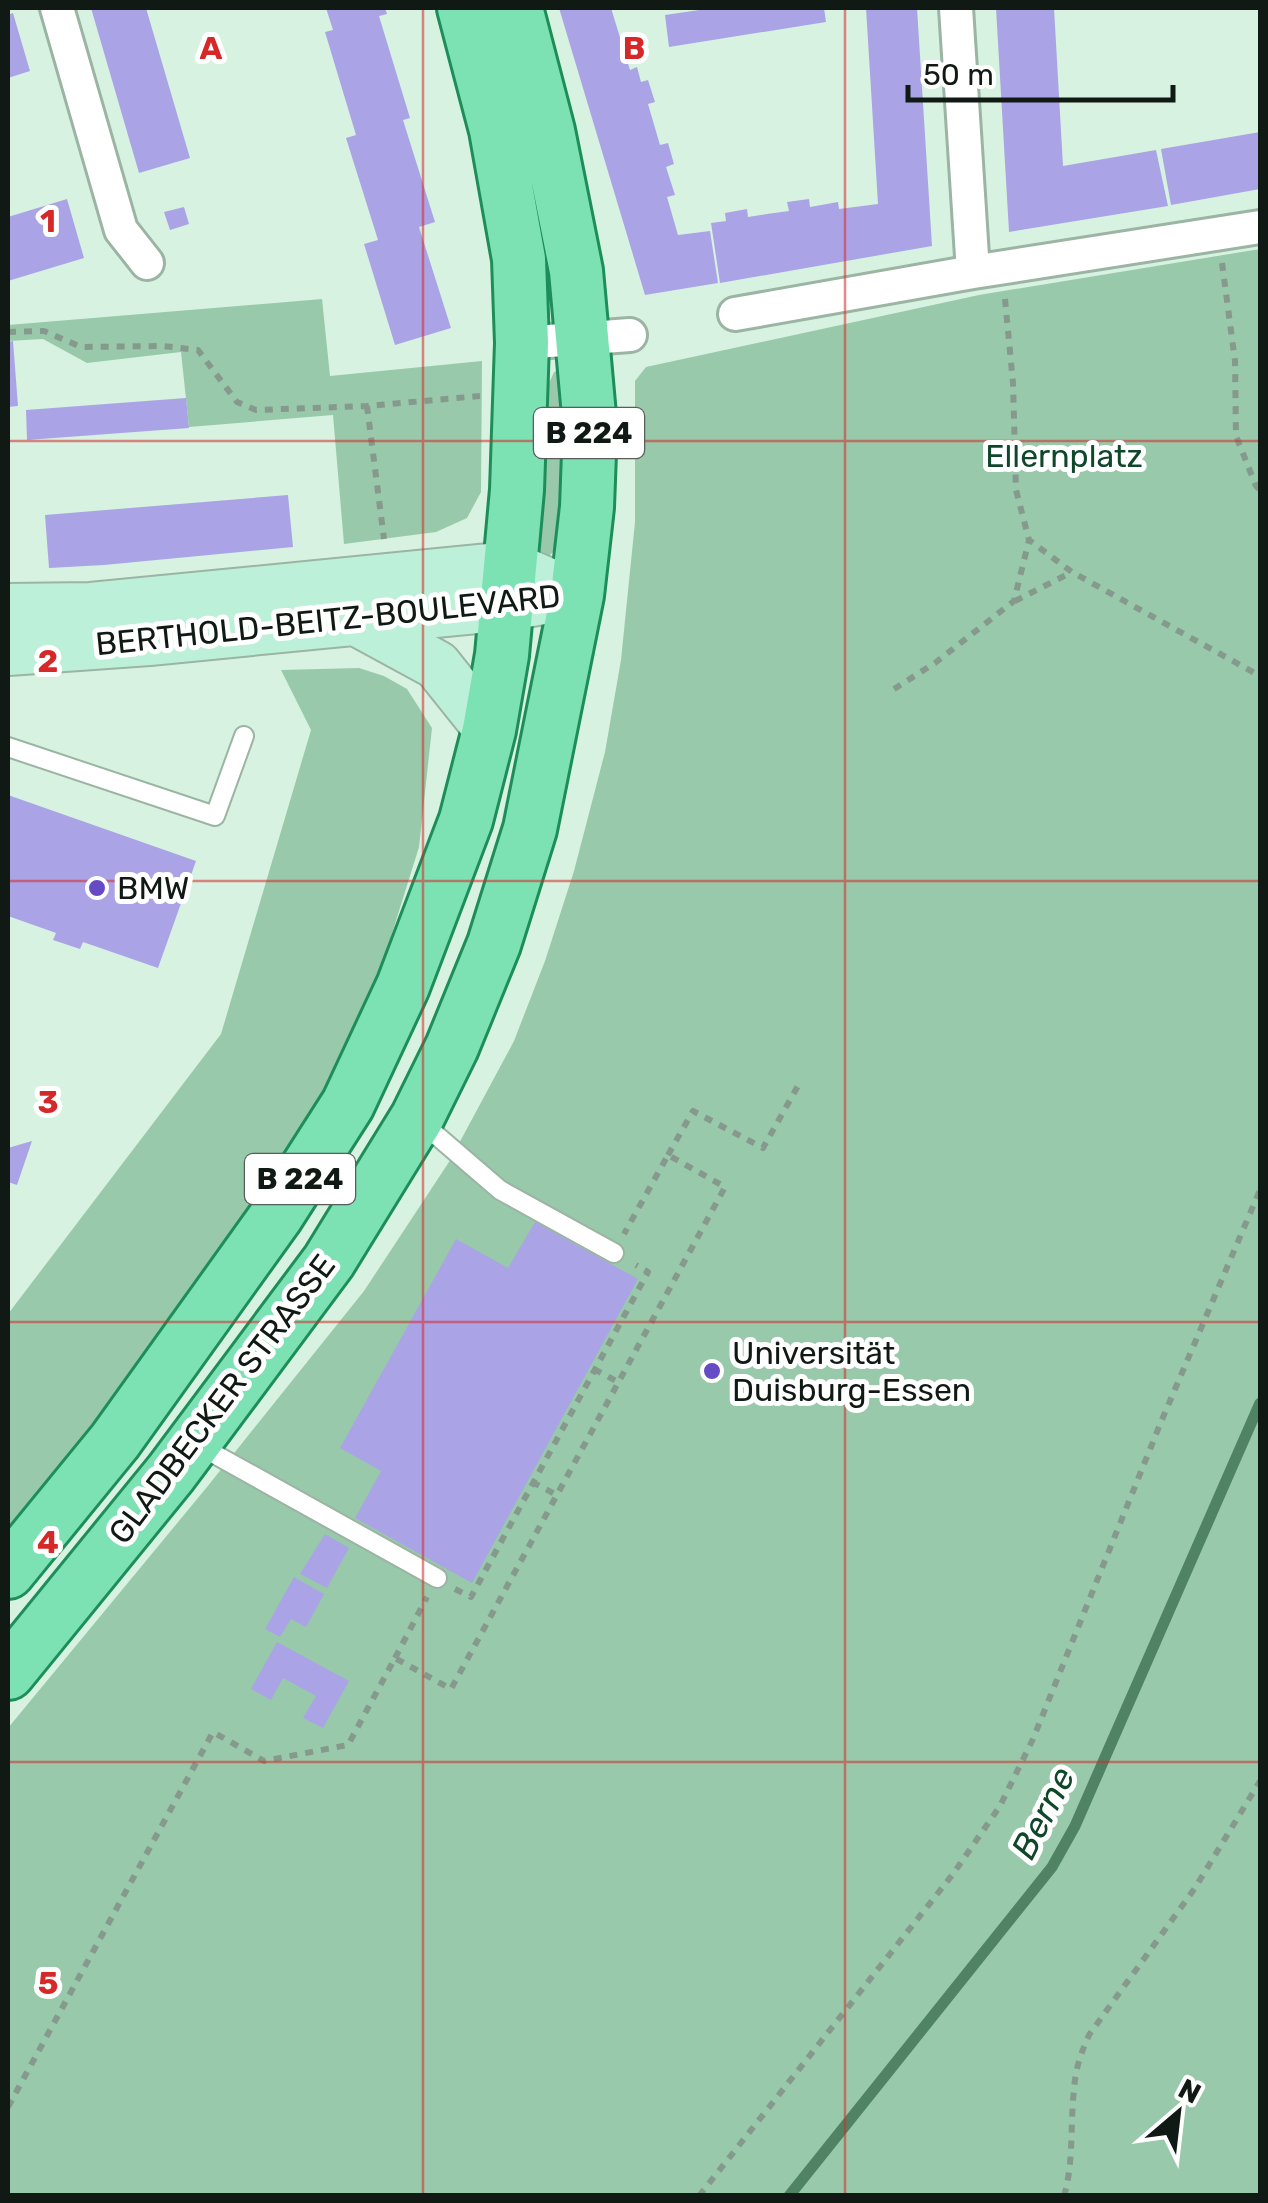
<svg xmlns="http://www.w3.org/2000/svg" width="1268" height="2203" viewBox="0 0 1268 2203" font-family="Rubik,sans-serif">
<rect width="100%" height="100%" fill="#d8f2e1"/>
<path fill="#98c9aa" d="M 1260,249 L 1260,2195 L 8,2196 L 8,1728 L 207,1487 L 364,1291 L 449,1162 L 514,1041 L 545,961 L 574,871 L 605,752 L 621,660 L 635,522 L 635,381 L 646,367 L 979,295 Z
M 322,299 L 330,376 L 482,361 L 481,492 L 467,518 L 436,532 L 344,544 L 333,415 L 189,427 L 181,352 L 87,363 L 43,339 L 8,341 L 8,325 Z
M 565,367 L 561,545 L 533,570 L 539,406 L 554,372 Z
M 359,668 L 384,676 L 407,689 L 432,728 L 419,847 L 374,991 L 336,1100 L 8,1562 L 8,1314 L 221,1034 L 311,730 L 281,670 Z"/>
<g fill="none" stroke-linecap="round" stroke-linejoin="round">
<path stroke="#4f8364" stroke-width="11" d="M 789,2196 L 1052,1867 L 1075,1826 L 1260,1403"/>
</g>
<path fill="#aaa4e6" d="M 91,8 L 146,8 L 190,158 L 139,173 Z
M 326,8 L 385,8 L 387,14 L 379,16 L 410,118 L 403,120 L 435,222 L 419,227 L 451,328 L 395,345 L 364,244 L 378,240 L 346,138 L 356,135 L 325,32 L 333,30 Z
M 559,8 L 611,8 L 630,70 L 637,67 L 641,82 L 648,80 L 655,102 L 648,104 L 660,145 L 668,143 L 674,164 L 666,167 L 675,195 L 667,197 L 678,235 L 710,231 L 718,283 L 645,295 Z
M 713,8 L 824,8 L 826,22 L 669,47 L 665,15 Z
M 866,8 L 917,8 L 932,246 L 720,283 L 711,223 L 726,221 L 725,213 L 747,209 L 748,217 L 774,213 L 789,211 L 787,202 L 809,199 L 810,207 L 838,202 L 839,209 L 878,204 Z
M 996,8 L 1054,8 L 1063,166 L 1156,150 L 1168,206 L 1009,232 Z
M 13,13 L 30,71 L 8,78 L 8,15 Z
M 1260,132 L 1260,189 L 1171,205 L 1161,149 Z
M 67,199 L 84,258 L 8,281 L 8,217 Z
M 184,207 L 189,224 L 170,230 L 164,212 Z
M 13,341 L 18,406 L 8,407 L 8,342 Z
M 186,398 L 189,428 L 27,440 L 26,410 Z
M 288,495 L 293,547 L 104,565 L 49,568 L 45,515 Z
M 8,795 L 196,861 L 158,968 L 83,942 L 80,949 L 53,940 L 56,933 L 8,916 Z
M 32,1141 L 17,1185 L 8,1182 L 8,1148 Z
M 535,1222 L 638,1279 L 472,1583 L 355,1518 L 381,1471 L 340,1448 L 456,1239 L 508,1268 Z
M 325,1534 L 349,1548 L 327,1588 L 300,1574 Z
M 294,1577 L 324,1594 L 306,1627 L 291,1619 L 280,1637 L 265,1629 Z
M 277,1642 L 349,1681 L 323,1728 L 303,1718 L 316,1696 L 283,1678 L 271,1700 L 251,1689 Z"/>
<g fill="none" stroke-linecap="round" stroke-linejoin="round">
<defs>
<path id="lane" d="M 8,747 L 215,816 L 244,736
M 421,1122 L 500,1190 L 614,1253
M 198,1445 L 437,1578"/>
<path id="street" d="M 57,8 L 121,230 L 147,263
M 956,8 L 973,272
M 735,314 L 973,272 L 1260,227
M 522,343 L 630,335"/>
<path id="secondary" d="M 8,608 L 91,607 L 510,566 L 577,595
M 356,621 L 437,665 L 489,730
M 8,651 L 149,641 L 507,606 L 543,600"/>
<path id="primary" d="M 8,1572 L 115,1441 L 277,1215 L 348,1104 L 403,986 L 466,820 L 489,730 L 502,655 L 517,490 L 522,343 L 519,259 L 496,130 L 464,8
M 8,1673 L 171,1473 L 329,1261 L 417,1118 L 452,1047 L 494,944 L 530,829 L 577,595 L 587,507 L 590,426 L 576,271 L 548,131 L 516,8"/>
</defs>
<use href="#lane" stroke="#9bb4a3" stroke-width="22"/>
<use href="#street" stroke="#9bb4a3" stroke-width="38"/>
<use href="#secondary" stroke="#9bb4a3" stroke-width="52"/>
<use href="#primary" stroke="#1d8e5a" stroke-width="58"/>
<path stroke="#86998d" stroke-width="6" stroke-dasharray="8 8" stroke-linecap="butt" d="M 1222,263 L 1235,361 L 1236,436 L 1256,486 L 1260,490
M 1005,299 L 1013,383 L 1016,490 L 1029,540 L 1072,572 L 1260,676
M 8,332 L 44,331 L 81,347 L 163,346 L 198,350 L 237,402 L 256,410 L 367,406 L 480,396
M 367,406 L 384,539
M 1015,601 L 1072,572
M 894,689 L 935,663 L 1014,601 L 1029,540
M 668,1155 L 693,1111 L 763,1148 L 799,1084
M 594,1369 L 618,1382
M 532,1482 L 557,1495
M 455,1589 L 471,1597 L 648,1272 L 636,1265
M 395,1658 L 427,1597
M 8,2107 L 213,1732 L 264,1761 L 348,1745 L 395,1658 L 451,1689 L 725,1187 L 668,1155 L 624,1234
M 699,2196 L 953,1874 L 1000,1806 L 1033,1739 L 1161,1422 L 1260,1190
M 1064,2196 C 1074,2162 1070,2125 1074,2090 C 1075,2070 1081,2053 1089,2035 L 1195,1888 L 1260,1781"/>
<use href="#lane" stroke="#fff" stroke-width="18"/>
<use href="#street" stroke="#fff" stroke-width="32"/>
<use href="#secondary" stroke="#bdf0d9" stroke-width="48"/>
<use href="#primary" stroke="#7ce1b3" stroke-width="52"/>
</g>
<path fill="none" stroke="#d62828" stroke-width="2.5" stroke-opacity="0.55" d="M 423,8 L 423,2196M 845,8 L 845,2196M 8,441 L 1260,441M 8,881 L 1260,881M 8,1322 L 1260,1322M 8,1762 L 1260,1762"/>
<g fill="#654bc4" stroke="#fff" stroke-width="4">
<circle cx="97" cy="888" r="10"/>
<circle cx="712" cy="1371" r="10"/>
</g>
<g text-anchor="middle" stroke-width="10" stroke-linejoin="round" paint-order="stroke">
<g fill="#fff" stroke="#585e5a" stroke-width="2.5">
<rect x="534" y="408" width="110" height="50" rx="8"/>
<rect x="245" y="1154" width="110" height="50" rx="8"/>
</g>
<g font-size="30" font-weight="bold" fill="#101914">
<text x="589" y="443">B 224</text>
<text x="300" y="1189">B 224</text>
</g>
<g font-size="32" fill="#0f472b" stroke="#fff">
<text x="1064" y="467">Ellernplatz</text>
</g>
<g font-size="32" fill="#101914" stroke="#fff">
<text transform="translate(328 620) rotate(-6)" y="11">BERTHOLD-BEITZ-BOULEVARD</text>
<text transform="translate(222 1399) rotate(-53)" y="11">GLADBECKER STRASSE</text>
</g>
<g font-size="32" fill="#101914" stroke="#fff" text-anchor="start">
<text x="117" y="899">BMW</text>
<text x="732" y="1364">Universität<tspan x="732" dy="37">Duisburg-Essen</tspan></text>
</g>
<g font-size="35" font-style="italic" fill="#10472b" stroke="#fff">
<text transform="translate(1043 1813) rotate(-63)" y="12">Berne</text>
</g>
</g>
<g font-size="32" text-anchor="middle" font-weight="bold" fill="#d62828" stroke="#fff" stroke-width="10" stroke-linejoin="round" paint-order="stroke">
<text x="211" y="59">A</text>
<text x="634" y="59">B</text>
<text x="48" y="232">1</text>
<text x="48" y="672">2</text>
<text x="48" y="1113">3</text>
<text x="48" y="1553">4</text>
<text x="48" y="1994">5</text>
</g>
<rect width="1268" height="2203" fill="none" stroke="#101914" stroke-width="20"/>
<g transform="translate(1178 2113) rotate(28)" stroke="#ffffff" stroke-width="8" paint-order="stroke">
<path d="M0-8L18 38L0 25L-18 38Z" fill="#101914"/>
<text y="-15" font-size="28" font-weight="bold" text-anchor="middle" fill="#101914">N</text>
</g>
<path d="M908 85v15h265v-15" fill="none" stroke="#101914" stroke-width="5"/>
<text x="923" y="85" font-size="30" fill="#101914" stroke="#ffffff" stroke-width="8" paint-order="stroke">50 m</text>
</svg>
